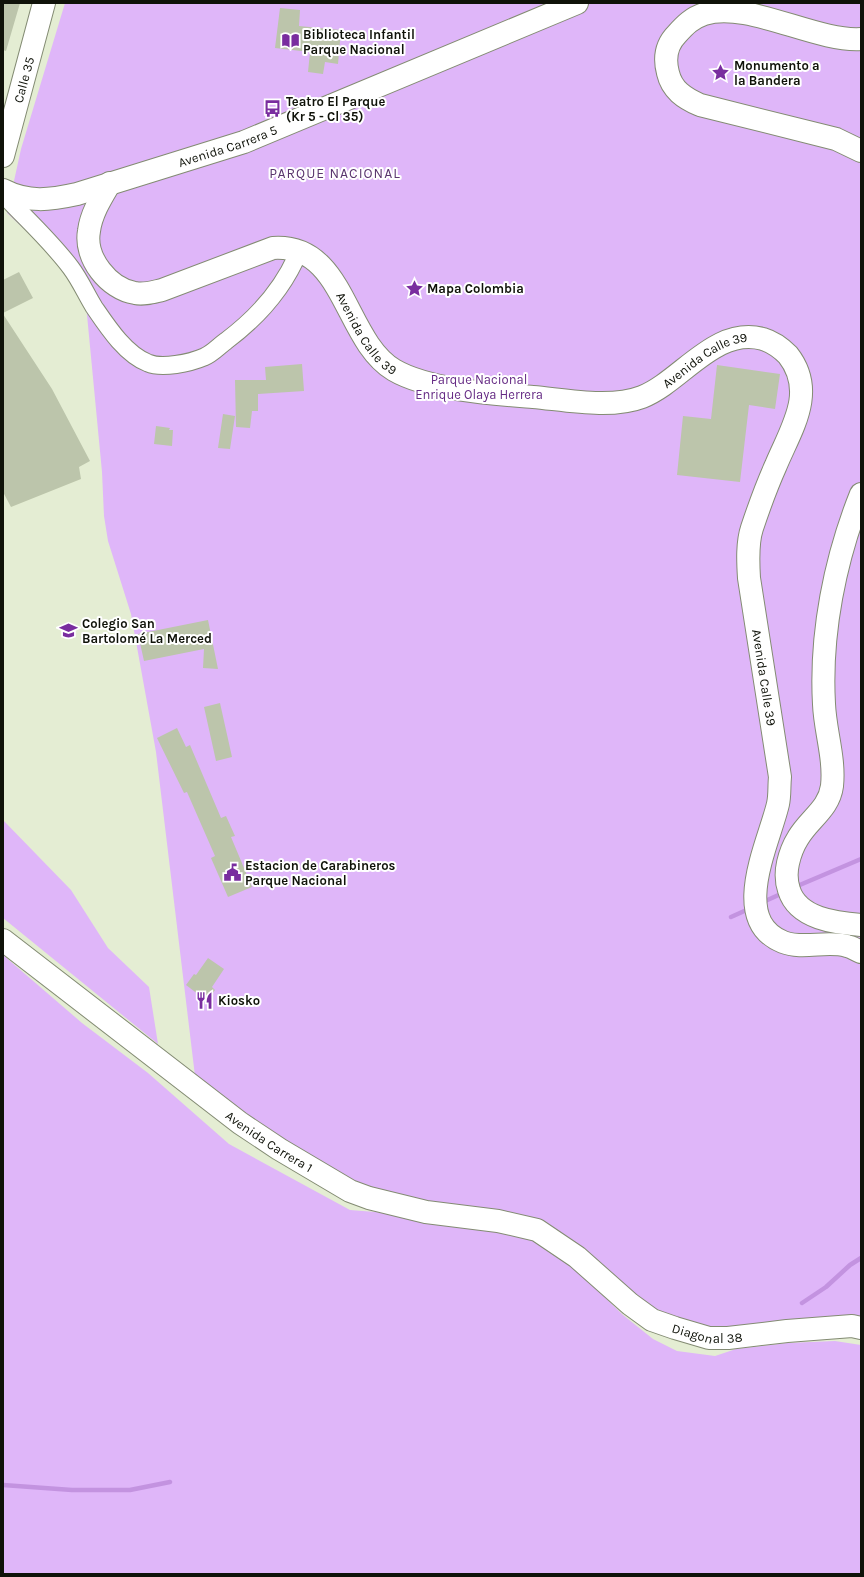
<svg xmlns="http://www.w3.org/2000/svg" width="864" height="1577" viewBox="0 0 864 1577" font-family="Karla,sans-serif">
<rect width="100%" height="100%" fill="#e4edd3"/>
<path fill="#dfb6f9" d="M 65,3 L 861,3 L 861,1321 L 741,1328 L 690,1326 L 649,1309 L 582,1251 L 360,1191 L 284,1150 L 195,1076 L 156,752 L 131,614 L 108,541 L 104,516 L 102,472 L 85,294 L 57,260 L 7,213 L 21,149 Z
M 3,820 L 71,890 L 108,948 L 149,987 L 158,1044 L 3,918 Z
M 3,955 L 82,1023 L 148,1073 L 229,1144 L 350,1210 L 388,1213 L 528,1234 L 574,1258 L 587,1280 L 623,1315 L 653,1339 L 677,1351 L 715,1356 L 736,1349 L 787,1343 L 835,1341 L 861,1345 L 861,1574 L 3,1574 Z"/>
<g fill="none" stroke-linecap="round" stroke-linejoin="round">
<path stroke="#c393e0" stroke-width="4.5" d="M 795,887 L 861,859
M 763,902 L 783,893
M 731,917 L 751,908
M 802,1303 L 826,1287 L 850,1265 L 861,1258
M 3,1485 L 72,1490 L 130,1490 L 170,1482"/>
</g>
<path fill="#bcc5ab" d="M 3,3 L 20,3 L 6,51 L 3,50 Z
M 280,8 L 300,10 L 299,26 L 341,30 L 338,64 L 325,62 L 323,74 L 308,72 L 310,52 L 275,48 Z
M 19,272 L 33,298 L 3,313 L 3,280 Z
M 3,314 L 52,389 L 90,461 L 79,467 L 81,479 L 11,507 L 3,492 Z
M 302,364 L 304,391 L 258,394 L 258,411 L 252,411 L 250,428 L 236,427 L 235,380 L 266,380 L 265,367 Z
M 717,365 L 780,374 L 775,409 L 749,405 L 740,482 L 677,475 L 683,416 L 711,419 Z
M 223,414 L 235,416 L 230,449 L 218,448 Z
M 156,426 L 170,428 L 169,430 L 173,430 L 172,446 L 154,444 Z
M 208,620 L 218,669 L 203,668 L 204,649 L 144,661 L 138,634 Z
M 220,703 L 232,757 L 216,761 L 204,707 Z
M 177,728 L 186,747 L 190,745 L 221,818 L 226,816 L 235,836 L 231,837 L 252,887 L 228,897 L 211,858 L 215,856 L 187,792 L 184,793 L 157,738 Z
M 208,958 L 224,969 L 212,987 L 215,990 L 207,1001 L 186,985 L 194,974 L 196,975 Z"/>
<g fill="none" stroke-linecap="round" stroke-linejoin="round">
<defs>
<path id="street" d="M 3,194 C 25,218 51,241 71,268 C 80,280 86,294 94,307 C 107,326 125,354 148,363 C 162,369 190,363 204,357 C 212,354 219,346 226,341 C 258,317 284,288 299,251"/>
<g id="secondary">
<path d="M 861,39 C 815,42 747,0 704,14 C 692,18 685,25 677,34 C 666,45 664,58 668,73 C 672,90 684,98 700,105 L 836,139 L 861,151"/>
<path id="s1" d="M 3,156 L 44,3"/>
<path id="s2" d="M 110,183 C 101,198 91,214 89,231 C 84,258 109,289 135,293 C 144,295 153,292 162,290 L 273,248 C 345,243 344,340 394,370 C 428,390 494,394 533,397 C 566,400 611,409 642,397 C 682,381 715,326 763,339 C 773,342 781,348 788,355 C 817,392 791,429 776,465 C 767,485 759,507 752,528 C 747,543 748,562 749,578 L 780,777 C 779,786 780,795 778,804 C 769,843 729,920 783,942 C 803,950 827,940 847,946 C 852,947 856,950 861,952"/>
<path id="s3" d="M 3,190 C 28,203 50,200 77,194 L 244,142 L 577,3"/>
<path d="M 861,494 C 835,559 820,634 824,704 C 825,731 835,758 832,786 C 829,809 809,819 798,838 C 793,846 790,854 788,863 C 786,872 786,881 789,890 C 798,919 836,923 861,925"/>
</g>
<g id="primary">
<path id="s4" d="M 3,940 L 240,1123 L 279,1149 L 350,1191 L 369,1198 L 426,1212 L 498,1221 L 537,1230 L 577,1257 L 630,1304 L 652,1320 L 675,1328 L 709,1338 L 728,1338 L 787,1331 L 852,1326 L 861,1328"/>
</g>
</defs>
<use href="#street" stroke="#838b73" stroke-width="19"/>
<use href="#secondary" stroke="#838b73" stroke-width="24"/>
<use href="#primary" stroke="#838b73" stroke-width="24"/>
<use href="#street" stroke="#fff" stroke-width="17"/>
<use href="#secondary" stroke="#fff" stroke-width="22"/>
<use href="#primary" stroke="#fff" stroke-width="22"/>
</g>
<defs>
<symbol id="library-bare" viewBox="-9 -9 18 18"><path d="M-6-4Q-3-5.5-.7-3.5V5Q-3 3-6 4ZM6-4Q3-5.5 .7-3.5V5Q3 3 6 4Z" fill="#792d9f" stroke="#fff" stroke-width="2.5" paint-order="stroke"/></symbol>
<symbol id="sight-bare" viewBox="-9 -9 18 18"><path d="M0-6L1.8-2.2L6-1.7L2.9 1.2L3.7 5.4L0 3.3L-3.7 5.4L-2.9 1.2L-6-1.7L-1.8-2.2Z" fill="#792d9f" stroke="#fff" stroke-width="2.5" paint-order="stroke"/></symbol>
<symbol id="bus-bare" viewBox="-9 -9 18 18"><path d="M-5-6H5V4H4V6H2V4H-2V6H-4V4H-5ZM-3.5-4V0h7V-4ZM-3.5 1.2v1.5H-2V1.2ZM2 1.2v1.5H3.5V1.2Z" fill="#792d9f" stroke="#fff" stroke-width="2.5" paint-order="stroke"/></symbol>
<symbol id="school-bare" viewBox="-9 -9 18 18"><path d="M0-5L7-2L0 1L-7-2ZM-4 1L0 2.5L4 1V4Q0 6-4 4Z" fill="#792d9f" stroke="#fff" stroke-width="2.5" paint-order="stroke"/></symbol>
<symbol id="civic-bare" viewBox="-9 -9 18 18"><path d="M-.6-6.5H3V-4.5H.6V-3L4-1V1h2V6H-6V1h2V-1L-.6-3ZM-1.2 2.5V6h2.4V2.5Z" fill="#792d9f" stroke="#fff" stroke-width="2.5" paint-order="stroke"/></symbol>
<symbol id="restaurant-bare" viewBox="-9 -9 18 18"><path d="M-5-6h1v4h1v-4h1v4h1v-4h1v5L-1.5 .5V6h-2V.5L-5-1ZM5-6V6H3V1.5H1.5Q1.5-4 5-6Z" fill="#792d9f" stroke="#fff" stroke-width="2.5" paint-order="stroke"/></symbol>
</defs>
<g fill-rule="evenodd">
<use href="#library-bare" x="278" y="28" width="25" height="25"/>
<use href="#sight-bare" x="708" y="60" width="25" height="25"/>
<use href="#bus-bare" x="260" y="96" width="25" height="25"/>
<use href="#sight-bare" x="402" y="276" width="25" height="25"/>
<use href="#school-bare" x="56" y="618" width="25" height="25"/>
<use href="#civic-bare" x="220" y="860" width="25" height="25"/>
<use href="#restaurant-bare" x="192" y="988" width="25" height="25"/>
</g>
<g text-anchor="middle" stroke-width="4" stroke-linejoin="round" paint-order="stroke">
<g font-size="13" font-weight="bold" fill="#0f1209" stroke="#fff" text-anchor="start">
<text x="303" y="39">Biblioteca Infantil<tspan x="303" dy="15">Parque Nacional</tspan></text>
<text x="734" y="70">Monumento a<tspan x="734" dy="15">la Bandera</tspan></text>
<text x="286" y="106">Teatro El Parque<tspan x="286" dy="15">(Kr 5 - Cl 35)</tspan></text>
<text x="427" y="293">Mapa Colombia</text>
<text x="82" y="628">Colegio San<tspan x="82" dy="15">Bartolomé La Merced</tspan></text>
<text x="245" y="870">Estacion de Carabineros<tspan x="245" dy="15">Parque Nacional</tspan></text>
<text x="218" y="1005">Kiosko</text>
</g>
<g font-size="13" fill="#0f1209" stroke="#fff">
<text dy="5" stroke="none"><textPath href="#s1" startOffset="79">Calle 35</textPath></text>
<text dy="5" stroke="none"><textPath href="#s3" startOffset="234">Avenida Carrera 5</textPath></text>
<text dy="5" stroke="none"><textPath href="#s2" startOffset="418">Avenida Calle 39</textPath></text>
<text dy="5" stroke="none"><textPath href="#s2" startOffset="791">Avenida Calle 39</textPath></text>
<text dy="5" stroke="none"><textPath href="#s2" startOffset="1222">Avenida Calle 39</textPath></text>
<text dy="5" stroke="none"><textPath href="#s4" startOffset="334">Avenida Carrera 1</textPath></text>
<text dy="5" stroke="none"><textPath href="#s4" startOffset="824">Diagonal 38</textPath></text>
</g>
<g font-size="13" fill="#652a84" stroke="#fff">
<text x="479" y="384">Parque Nacional<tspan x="479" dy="15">Enrique Olaya Herrera</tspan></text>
</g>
<g font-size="14" letter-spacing="1" fill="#5a366e" stroke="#fff">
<text x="335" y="178">PARQUE NACIONAL</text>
</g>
</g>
<rect width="864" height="1577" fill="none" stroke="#0f1209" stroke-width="8"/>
</svg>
